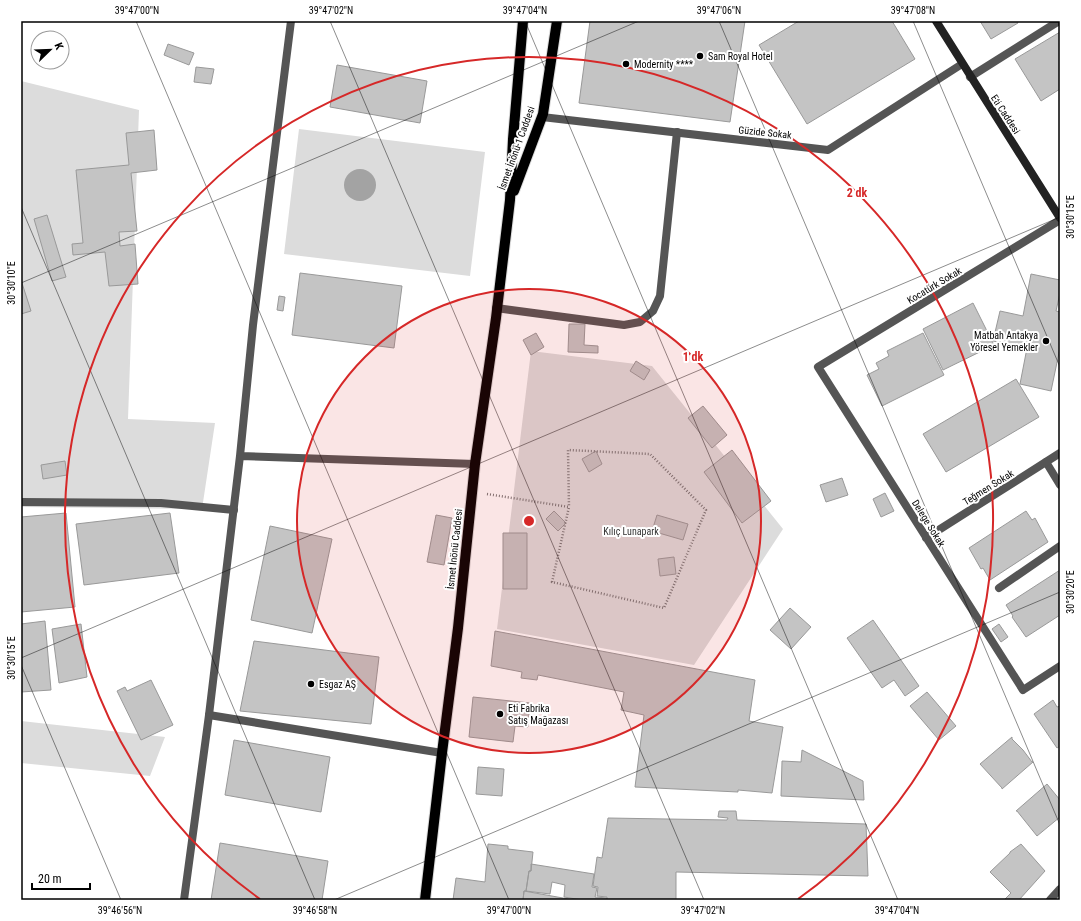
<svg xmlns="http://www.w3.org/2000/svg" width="1081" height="921" viewBox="0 0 1081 921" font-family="'Roboto Condensed',sans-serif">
<rect width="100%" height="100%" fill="#fff"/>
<path fill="#dcdcdc" d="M 21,81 L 139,110 L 128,419 L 215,423 L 202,509 L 21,507 Z
M 299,129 L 485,152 L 470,276 L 284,254 Z
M 531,351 L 652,366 L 783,529 L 694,665 L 497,629 Z
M 21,721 L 165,737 L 150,776 L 21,763 Z"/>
<path fill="#a3a3a3" d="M344 185a16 16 0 1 1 32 0a16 16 0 1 1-32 0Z"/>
<path fill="#c4c4c4" stroke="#999" d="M 590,21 L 745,21 L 730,122 L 579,103 Z
M 799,21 L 892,21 L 915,59 L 807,124 L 759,45 Z
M 980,21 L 1017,21 L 1018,23 L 991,39 Z
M 1060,32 L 1060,89 L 1041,101 L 1015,59 Z
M 168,44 L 194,53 L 189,65 L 164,55 Z
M 337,65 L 427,81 L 420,123 L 330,107 Z
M 196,67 L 214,69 L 211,84 L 194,82 Z
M 154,130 L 157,170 L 131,173 L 137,231 L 119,232 L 120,246 L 135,244 L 138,284 L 109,286 L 105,252 L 73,255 L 72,244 L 83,243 L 76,170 L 129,165 L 126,133 Z
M 47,215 L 66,277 L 52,281 L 34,219 Z
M 300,273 L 402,286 L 394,348 L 292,335 Z
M 1031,274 L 1060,280 L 1060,293 L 1056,311 L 1060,312 L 1060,348 L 1051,391 L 1020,384 L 1027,348 L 993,341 L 1000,311 L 1023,316 Z
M 21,280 L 31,311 L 21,314 Z
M 279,296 L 285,297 L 283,311 L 277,310 Z
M 973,303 L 994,345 L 943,370 L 923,329 Z
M 569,324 L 585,324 L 584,345 L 598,346 L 598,353 L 568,352 Z
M 536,333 L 544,347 L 531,355 L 523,340 Z
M 923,333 L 944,375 L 882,406 L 867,375 L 879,369 L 876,363 L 889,356 L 887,351 Z
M 636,361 L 650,370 L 644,380 L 630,371 Z
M 1016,379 L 1039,417 L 946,472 L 923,434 Z
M 703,406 L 727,435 L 712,448 L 688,418 Z
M 732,450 L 771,501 L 742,523 L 704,472 Z
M 596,451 L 602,464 L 589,472 L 582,459 Z
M 65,461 L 67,475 L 43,479 L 41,465 Z
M 842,478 L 848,495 L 826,502 L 820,485 Z
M 885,493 L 894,511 L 881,517 L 873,499 Z
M 554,511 L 566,523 L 558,531 L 546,519 Z
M 1026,511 L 1032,520 L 1035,518 L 1048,542 L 990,580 L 983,568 L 981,569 L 969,548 Z
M 66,513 L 75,607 L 21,612 L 21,517 Z
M 170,513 L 179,573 L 84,585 L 76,524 Z
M 436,515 L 452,518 L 444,565 L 427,562 Z
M 657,515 L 688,524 L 683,540 L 652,531 Z
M 270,526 L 332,539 L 312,633 L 251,620 Z
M 503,533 L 527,533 L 527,589 L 503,589 Z
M 674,557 L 676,574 L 660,576 L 658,559 Z
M 1060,570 L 1060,615 L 1026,637 L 1012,617 L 1013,616 L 1006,605 Z
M 790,608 L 811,627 L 791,649 L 770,630 Z
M 873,620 L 919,686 L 905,696 L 894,680 L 882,688 L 847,638 Z
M 45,621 L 51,690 L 21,692 L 21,624 Z
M 81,624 L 87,677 L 59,683 L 52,629 Z
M 999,624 L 1008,637 L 1001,642 L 992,629 Z
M 495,631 L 755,680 L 749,721 L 783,727 L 772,793 L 738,790 L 738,792 L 635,787 L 644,715 L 621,710 L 624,692 L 538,675 L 537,680 L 521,678 L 522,672 L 491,666 Z
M 254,641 L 379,657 L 371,724 L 240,711 Z
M 151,680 L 173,725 L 141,740 L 117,691 L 125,687 L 127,691 Z
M 927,692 L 956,726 L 939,740 L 910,706 Z
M 473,697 L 530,703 L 528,727 L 515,726 L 513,742 L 469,737 Z
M 1053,700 L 1057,707 L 1060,706 L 1060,746 L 1057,748 L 1034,714 Z
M 1012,737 L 1012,739 L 1023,750 L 1032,762 L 1033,762 L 1002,789 L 1002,788 L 980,764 Z
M 234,740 L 330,757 L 321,812 L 225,795 Z
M 802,750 L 863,781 L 864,800 L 781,796 L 782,761 L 801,762 Z
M 478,767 L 504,769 L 502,796 L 476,794 Z
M 1047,784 L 1060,800 L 1060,817 L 1037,836 L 1017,811 L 1016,811 Z
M 719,811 L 736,811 L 737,820 L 866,824 L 868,876 L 676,872 L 676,900 L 607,900 L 607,897 L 597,896 L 598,887 L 593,886 L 597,857 L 602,858 L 608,818 L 727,820 L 728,818 L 718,817 Z
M 220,843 L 328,861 L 322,900 L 211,900 Z
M 488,844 L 508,846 L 508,849 L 533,852 L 531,871 L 529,871 L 526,891 L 524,891 L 523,900 L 453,900 L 456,878 L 485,882 Z
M 1021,844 L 1045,871 L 1019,900 L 1004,900 L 1011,893 L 990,872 L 1010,853 L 1010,852 Z
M 531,864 L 594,874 L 592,887 L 597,888 L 595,897 L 607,898 L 607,900 L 582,900 L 564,897 L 565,885 L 552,882 L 550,894 L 526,891 L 529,871 L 531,871 Z
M 524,891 L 574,900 L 523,900 Z"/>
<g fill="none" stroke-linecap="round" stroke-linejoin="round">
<defs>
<path id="primary" d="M 514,191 L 543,114 L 557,21
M 425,900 L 442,753 L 458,628 L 475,464 L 496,318 L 510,200 L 513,139 L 523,21"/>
</defs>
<use href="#primary" stroke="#dbdbdb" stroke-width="12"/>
<path stroke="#777" stroke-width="2.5" stroke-dasharray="1 2" stroke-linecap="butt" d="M 487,494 L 569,507 L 552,582 L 664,608 L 706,510 L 650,454 L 568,450 L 569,507"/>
<path stroke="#555" stroke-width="8" d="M 496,308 L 624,325 L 640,322 L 653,311 L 660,296 L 677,132
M 1046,462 L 1060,485
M 21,502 L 161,503 L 234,510
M 999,588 L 1060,546
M 209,715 L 442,753"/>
<path stroke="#555" stroke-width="8" d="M 970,77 L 1059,21
M 542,117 L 828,150 L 962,64
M 1060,220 L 818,367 L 1023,690 L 1060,666
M 240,456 L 475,464
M 926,538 L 1060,453
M 184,900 L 209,715 L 240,456 L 253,325 L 291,21
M 1050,900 L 1060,889"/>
<path stroke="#222" stroke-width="8" d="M 936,21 L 1060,218"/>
<use href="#primary" stroke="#000" stroke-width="10"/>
</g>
<path fill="none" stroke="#000" stroke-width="1" stroke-opacity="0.45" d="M 136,21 L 509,900M 330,21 L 704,900M 525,21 L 898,900M 719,21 L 1060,825M 913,21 L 1060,367M 21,207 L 315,900M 21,283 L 639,21M 21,658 L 1060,217M 21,665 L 121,900M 334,900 L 1060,592"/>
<circle cx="529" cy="521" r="232" fill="#d62828" fill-opacity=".12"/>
<g fill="none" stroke="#d62828" stroke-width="2">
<circle cx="529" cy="521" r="232"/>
<path d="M260 899A464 464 0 1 1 798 899"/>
</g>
<g fill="#000" stroke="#fff" stroke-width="1.5">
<circle cx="700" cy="56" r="4"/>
<circle cx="626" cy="64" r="4"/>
<circle cx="1046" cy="341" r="4"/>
<circle cx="311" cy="684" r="4"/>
<circle cx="500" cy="714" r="4"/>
</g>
<g text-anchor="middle" stroke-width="4" stroke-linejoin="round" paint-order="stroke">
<g font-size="10" fill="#000" stroke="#fff" text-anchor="start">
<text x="708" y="60">Sam Royal Hotel</text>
<text x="634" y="68">Modernity ****</text>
<text x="1038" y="339" text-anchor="end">Matbah Antakya<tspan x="1038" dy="12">Yöresel Yemekler</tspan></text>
<text x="319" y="688">Esgaz AŞ</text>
<text x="508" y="712">Eti Fabrika<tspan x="508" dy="12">Satış Mağazası</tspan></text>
</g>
<g font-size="10" fill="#000" stroke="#fff">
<text transform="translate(1006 114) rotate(57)" y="4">Eti Caddesi</text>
<text transform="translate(765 132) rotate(6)" y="4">Güzide Sokak</text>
<text transform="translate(516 148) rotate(-70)" y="4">İsmet İnönü-1 Caddesi</text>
<text transform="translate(934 285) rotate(-31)" y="4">Kocatürk Sokak</text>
<text transform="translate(988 487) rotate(-32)" y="4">Teğmen Sokak</text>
<text transform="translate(929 523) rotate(58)" y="4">Delege Sokak</text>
<text transform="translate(454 549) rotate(-84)" y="4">İsmet İnönü Caddesi</text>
</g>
<g font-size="10" fill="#333" stroke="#fff">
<text x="631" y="535">Kılıç Lunapark</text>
</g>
</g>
<circle cx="529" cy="521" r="6" fill="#d62828" stroke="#fff" stroke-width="2"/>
<g font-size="12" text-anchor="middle" font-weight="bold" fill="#d62828" stroke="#fff" stroke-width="4" stroke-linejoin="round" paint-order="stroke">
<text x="857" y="197">2 dk</text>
<text x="693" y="361">1 dk</text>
</g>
<rect width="1081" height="921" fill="none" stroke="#ffffff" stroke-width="44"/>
<g transform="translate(50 50) rotate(67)"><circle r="19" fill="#ffffff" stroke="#999999"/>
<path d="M0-3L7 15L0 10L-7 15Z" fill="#000000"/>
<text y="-6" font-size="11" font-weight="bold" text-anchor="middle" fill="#000000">K</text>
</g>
<path d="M32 883v6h58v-6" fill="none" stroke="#000000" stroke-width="2"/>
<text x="38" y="883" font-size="12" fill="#000000" stroke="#ffffff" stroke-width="3" paint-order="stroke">20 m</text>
<rect x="22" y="22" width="1037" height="877" fill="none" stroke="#000" stroke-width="1.5"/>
<g font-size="10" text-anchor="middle" fill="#000">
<text x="137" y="14">39°47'00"N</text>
<text x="331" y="14">39°47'02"N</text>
<text x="525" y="14">39°47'04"N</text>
<text x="719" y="14">39°47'06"N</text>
<text x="913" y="14">39°47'08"N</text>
<text transform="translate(1070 217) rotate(-90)" y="4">30°30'15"E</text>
<text transform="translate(11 283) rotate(-90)" y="4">30°30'10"E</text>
<text transform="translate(1070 592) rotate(-90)" y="4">30°30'20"E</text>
<text transform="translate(11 658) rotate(-90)" y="4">30°30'15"E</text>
<text x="120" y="914">39°46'56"N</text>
<text x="315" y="914">39°46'58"N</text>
<text x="509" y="914">39°47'00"N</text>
<text x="703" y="914">39°47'02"N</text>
<text x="897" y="914">39°47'04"N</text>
</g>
</svg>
